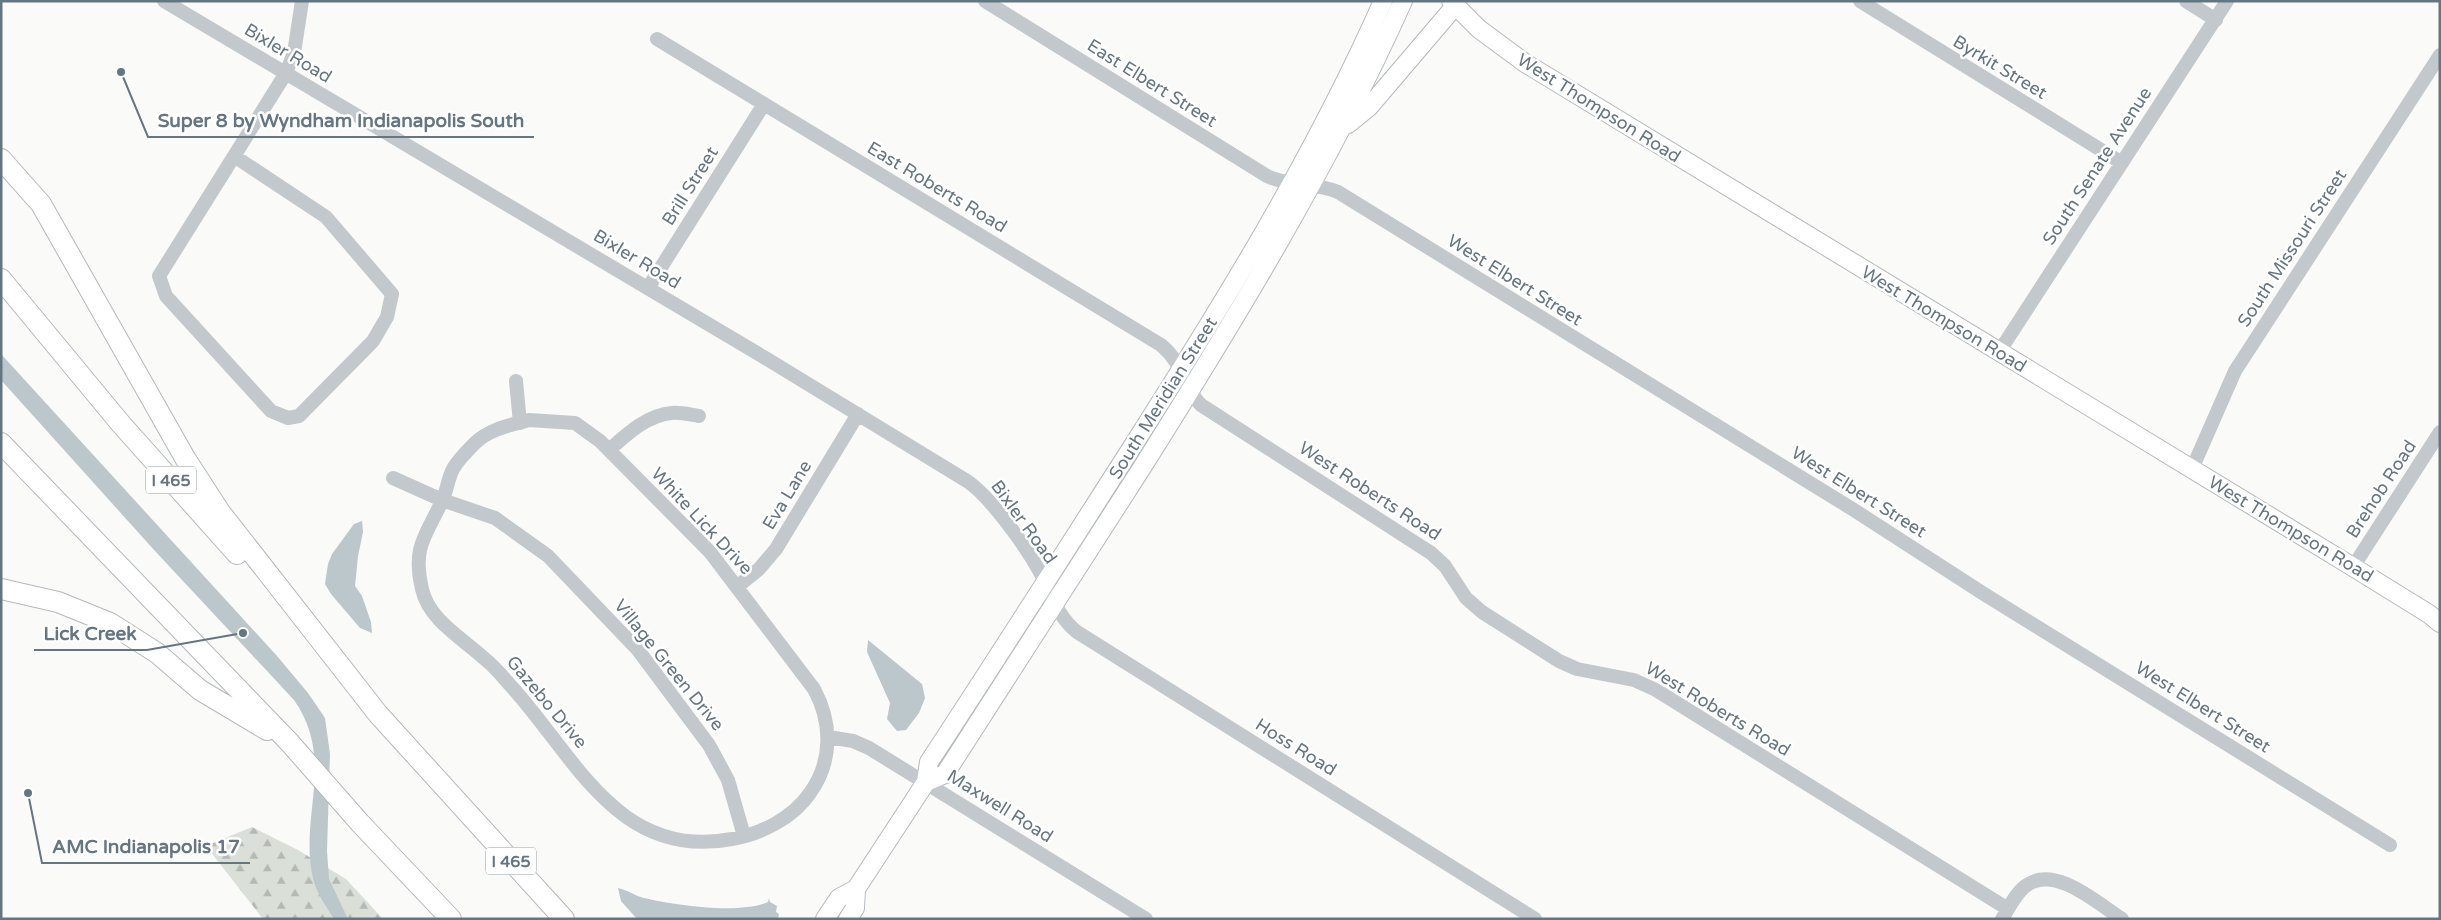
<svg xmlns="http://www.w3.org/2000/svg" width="2441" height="920" viewBox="0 0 2441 920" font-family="'Varela Round',sans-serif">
<defs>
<pattern id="forest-firs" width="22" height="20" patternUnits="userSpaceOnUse" patternTransform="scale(1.25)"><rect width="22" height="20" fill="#dadfd7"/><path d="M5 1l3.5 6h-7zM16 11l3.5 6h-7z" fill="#b4b9b4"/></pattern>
</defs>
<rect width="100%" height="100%" fill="#fafaf8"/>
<path fill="url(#forest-firs)" d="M 252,827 L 298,850 L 346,879 L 383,919 L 263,919 L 206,846 Z"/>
<path fill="#bbc7cb" d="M 1,354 L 277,656 L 308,693 L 325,718 L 330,754 L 327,851 L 329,879 L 348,919 L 334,919 C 327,907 318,896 314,882 C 297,819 337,761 294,700 L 155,551 L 1,380 Z
M 362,521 L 363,532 L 358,556 L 355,586 L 362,596 L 371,622 L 372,633 L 360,628 L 331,594 L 325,584 L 328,564 L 332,554 L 354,524 Z
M 868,640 L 922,684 L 925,698 L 919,713 L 906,730 L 897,731 L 887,719 L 890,703 L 867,652 Z
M 618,888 C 628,890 635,896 644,898 C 674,905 740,915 768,902 L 769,898 L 770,902 L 777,906 L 776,912 L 779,914 L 778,919 L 637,919 L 621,901 Z"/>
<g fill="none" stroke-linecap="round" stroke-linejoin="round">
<defs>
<path id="major" d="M 1451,1 L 1479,29 L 1525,63 L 2353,567 L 2429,614 L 2440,623
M 1348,124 L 1369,107 L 1455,6
M 926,782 L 945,774 C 1011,672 1077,569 1143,466 C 1238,315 1330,164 1403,1
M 825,919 L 839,898 L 856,889 L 926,782 L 929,762 C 998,657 1066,550 1134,444 C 1225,301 1314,157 1383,1
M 848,919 L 855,908 L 856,889"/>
<path id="highway" d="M 1,159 L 41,204 L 185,458 L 220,512 L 378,714 L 564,919
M 1,279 L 121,424 L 237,554
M 1,443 L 290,743 L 360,823 L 451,919
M 1,589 L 58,602 L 110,623 L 157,653 L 200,690 L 267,730"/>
</defs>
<use href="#major" stroke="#b5babe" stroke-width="20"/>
<use href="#highway" stroke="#b4b9bd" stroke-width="22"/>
<path stroke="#c3c8cc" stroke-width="14" d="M 164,1 L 767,359 L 967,481 C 991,497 1027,548 1041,574 C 1052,595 1057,616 1077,632 L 1535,919
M 985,1 L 1267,176 C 1290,187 1315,182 1338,192 L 1854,510 L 1984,594 L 2390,845
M 1860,1 L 2122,163
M 2186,1 L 2216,20
M 657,39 L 1161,345 C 1185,365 1182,386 1201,405 L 1431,553 L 1445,566 L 1466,598 L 1482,612 L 1559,661 L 1577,669 L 1634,680 L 1656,690 L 2008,909
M 234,156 L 326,217 L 392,294 L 387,317 L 373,341 L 299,416 L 288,418 L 271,411 L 166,296 L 159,276 L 286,73 L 294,53 L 302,1
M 648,288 L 764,104
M 1999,352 L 2227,1
M 516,381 L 520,423
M 529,420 L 575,423 L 600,441 L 710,552 L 814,689 C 832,722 833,761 810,793 C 793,818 761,834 732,839 C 617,861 574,754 510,685 C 502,676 495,667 486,660 C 464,639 429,621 422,589 C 412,546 426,536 442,501 C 447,491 448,478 453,469 C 458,460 468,450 475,443 C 489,429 511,425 529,420 Z
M 609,450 C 627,434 647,415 672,413 C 681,412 691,415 699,416
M 2192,469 L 2235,371 L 2440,55
M 393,478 L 442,500 L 495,518 L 548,556 L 638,650 L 709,745 L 728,780 L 744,836
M 2353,567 L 2440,432
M 738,586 L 759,569 L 776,549 L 858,414
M 828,737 L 853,741 L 869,748 L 1146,919
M 2002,919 C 2009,908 2016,892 2027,885 C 2055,865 2097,903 2122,919"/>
<use href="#major" stroke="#fff" stroke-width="18"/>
<use href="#highway" stroke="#fff" stroke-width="20"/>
</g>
<g text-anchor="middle" stroke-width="5" stroke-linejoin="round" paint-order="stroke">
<g fill="#fff" stroke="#939fa8" stroke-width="1">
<rect x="146" y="466.5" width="50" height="27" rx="4"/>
<rect x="486" y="847.5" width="50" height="27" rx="4"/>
</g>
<g font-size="16" font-weight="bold" fill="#657683">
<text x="171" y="486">I 465</text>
<text x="511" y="867">I 465</text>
</g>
<g font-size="18" fill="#657683" stroke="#fff">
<text transform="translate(288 53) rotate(31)" y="6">Bixler Road</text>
<text transform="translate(2000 67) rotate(31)" y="6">Byrkit Street</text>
<text transform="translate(1152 83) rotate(32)" y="6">East Elbert Street</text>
<text transform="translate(1599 108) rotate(32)" y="6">West Thompson Road</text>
<text transform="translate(2097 166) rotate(-57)" y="6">South Senate Avenue</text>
<text transform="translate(690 186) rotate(-58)" y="6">Brill Street</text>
<text transform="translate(937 187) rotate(31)" y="6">East Roberts Road</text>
<text transform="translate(2292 248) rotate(-57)" y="6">South Missouri Street</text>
<text transform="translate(637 259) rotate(31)" y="6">Bixler Road</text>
<text transform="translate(1515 280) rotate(32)" y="6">West Elbert Street</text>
<text transform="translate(1944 319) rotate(31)" y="6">West Thompson Road</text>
<text transform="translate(1163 398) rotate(-58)" y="6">South Meridian Street</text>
<text transform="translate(2381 489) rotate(-57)" y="6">Brehob Road</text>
<text transform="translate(1370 491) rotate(33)" y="6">West Roberts Road</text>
<text transform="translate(1859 492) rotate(32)" y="6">West Elbert Street</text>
<text transform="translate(787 495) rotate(-59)" y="6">Eva Lane</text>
<text transform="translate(702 521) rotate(47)" y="6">White Lick Drive</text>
<text transform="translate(1024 522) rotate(54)" y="6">Bixler Road</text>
<text transform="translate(2291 529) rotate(31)" y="6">West Thompson Road</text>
<text transform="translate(669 665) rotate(51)" y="6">Village Green Drive</text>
<text transform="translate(547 702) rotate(50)" y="6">Gazebo Drive</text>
<text transform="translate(2203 707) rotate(32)" y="6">West Elbert Street</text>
<text transform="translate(1718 709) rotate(31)" y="6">West Roberts Road</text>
<text transform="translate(1296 747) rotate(32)" y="6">Hoss Road</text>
<text transform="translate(1000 806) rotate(32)" y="6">Maxwell Road</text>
</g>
</g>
<path fill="none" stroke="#657683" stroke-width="2" d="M121 72L148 137H534M243 633L147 650H34M28 793L42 863H250"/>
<g fill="#657683" stroke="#fff" stroke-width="2">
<circle cx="121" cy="72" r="5"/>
<circle cx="243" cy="633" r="5"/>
<circle cx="28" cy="793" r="5"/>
</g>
<g font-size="19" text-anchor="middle" font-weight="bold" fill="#657683" stroke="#fff" stroke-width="5" stroke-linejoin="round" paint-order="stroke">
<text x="341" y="127">Super 8 by Wyndham Indianapolis South</text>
<text x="90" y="640">Lick Creek</text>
<text x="146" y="853">AMC Indianapolis 17</text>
</g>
<rect width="2441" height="920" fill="none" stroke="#657683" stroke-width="5"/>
</svg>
